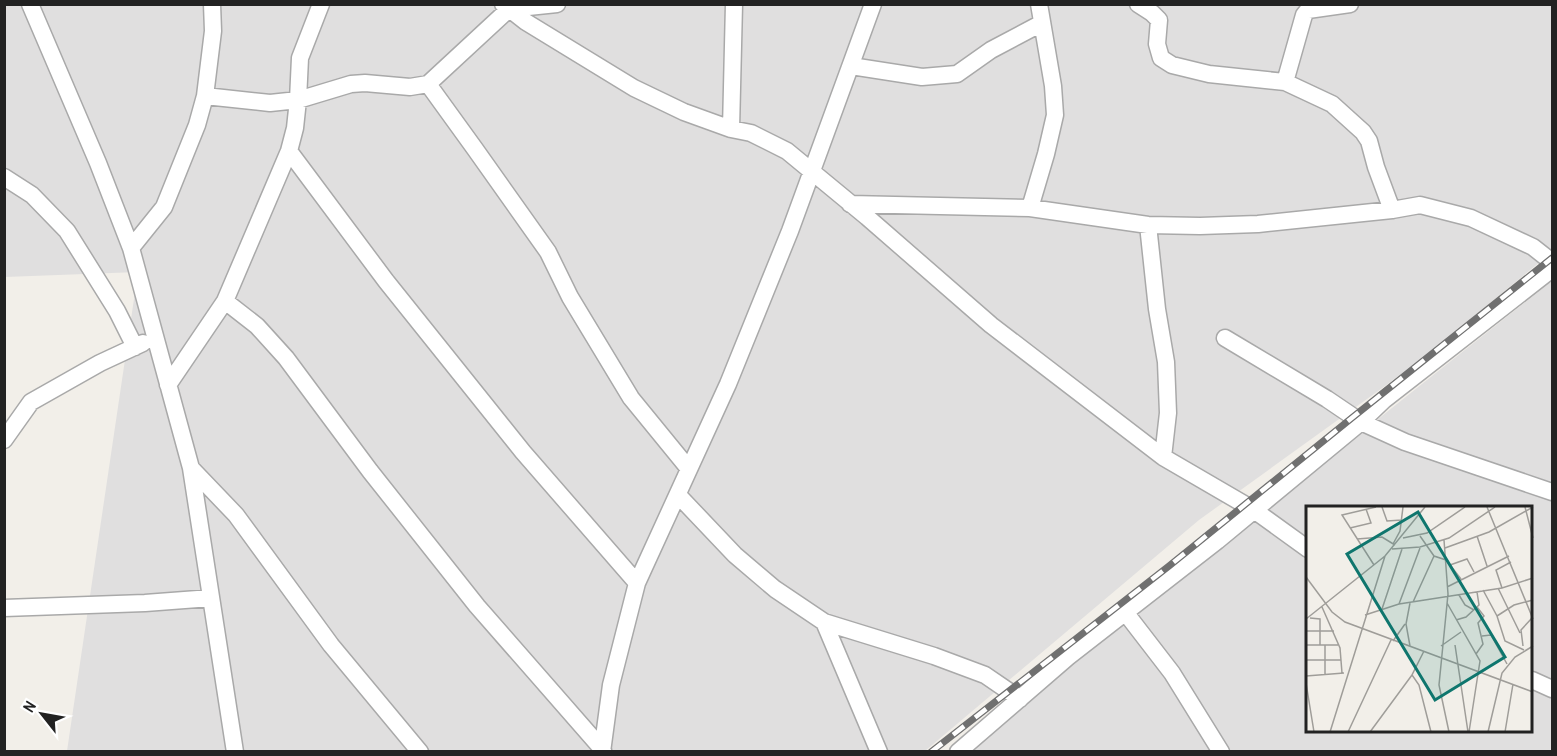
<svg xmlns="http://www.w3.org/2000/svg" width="1557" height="756" viewBox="0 0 1557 756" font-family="'Archivo Narrow',sans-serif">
<rect width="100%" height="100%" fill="#f2efe9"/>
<path fill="#e0dfdf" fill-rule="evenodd" d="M 4,5 L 1552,5 L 1552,252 L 1417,363 L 1199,520 L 925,751 L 67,751 L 138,272 L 5,277 Z
M 1552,281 L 1552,751 L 962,752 L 1427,380 ZM 1308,507 L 1532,507 L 1532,730 L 1308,730 Z"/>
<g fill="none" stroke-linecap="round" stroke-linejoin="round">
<defs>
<path id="minor" d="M 30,4 L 98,163 L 131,248 L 191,468 L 235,752
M 503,4 L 526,22 L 634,88 L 684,112 L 731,129 L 751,133 L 787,151 L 867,217 L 991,325 L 1163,457 L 1254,510 L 1308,549
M 1138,4 L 1152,13 L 1159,20 L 1157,44 L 1161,58 L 1172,65 L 1209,74 L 1285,82 L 1332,104 L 1363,132 L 1369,141 L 1376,167 L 1392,210
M 851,66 L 922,77 L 957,74 L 991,50 L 1042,23
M 1285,82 L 1304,15 L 1308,10 L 1350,4
M 428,84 L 475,149 L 548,252 L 570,297 L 631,398 L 689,469
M 205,96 L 270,103 L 298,100 L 351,84 L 365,83 L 410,87 L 428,84 L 509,9 L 557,4
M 731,129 L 734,4
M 289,151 L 386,281 L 523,452 L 637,583
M 4,177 L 32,195 L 67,231 L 117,311 L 135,347
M 850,204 L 1030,208 L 1148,225 L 1200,226 L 1258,224 L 1392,210 L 1420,205 L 1471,218 L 1533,247 L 1552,262
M 1030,208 L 1046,154 L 1055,115 L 1053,86 L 1039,4
M 1148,225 L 1157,309 L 1166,362 L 1168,413 L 1163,457
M 131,248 L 164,207 L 197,125 L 205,96 L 213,31 L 212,4
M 225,301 L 257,326 L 286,358 L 370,471 L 477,606 L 603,750
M 1225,338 L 1327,399 L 1361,422 L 1405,442 L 1552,492
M 168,385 L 225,301 L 289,151 L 295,128 L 298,100 L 300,58 L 321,4
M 4,440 L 31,402 L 100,363 L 143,343
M 191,468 L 236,515 L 331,645 L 420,752
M 678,495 L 735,555 L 775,589 L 824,622 L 934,656 L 985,675 L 1020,699
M 4,608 L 145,603 L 211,598
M 1125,612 L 1172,673 L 1221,752
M 824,622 L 879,752
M 1532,680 L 1552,689
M 602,752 L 611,685 L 637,583 L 728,384 L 790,231 L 873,4
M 958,752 L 1068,657 L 1217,541 L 1361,422 L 1384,400 L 1552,269"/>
</defs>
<use href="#minor" stroke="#a9a9a9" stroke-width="19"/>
<use href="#minor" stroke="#fff" stroke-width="16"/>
<defs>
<path id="rail" d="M 931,752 L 1169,566 L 1353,417 L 1552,258"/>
</defs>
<use href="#rail" stroke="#707070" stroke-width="7"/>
<use href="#rail" stroke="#fff" stroke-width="4.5" stroke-dasharray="14" stroke-linecap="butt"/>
</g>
<g transform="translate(1306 506)">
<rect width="226" height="226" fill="#f2efe9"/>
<path fill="none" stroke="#9f9d99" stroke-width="1.5" d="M 76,1 L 81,15 L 96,14M 181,1 L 227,113M 219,1 L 227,32M 44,22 L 65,17 L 60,3M 114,30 L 128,50 L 140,54 L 155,73M 171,30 L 181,60M 97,32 L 121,27 L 159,1M 51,33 L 76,31 L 89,39M 138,34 L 142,88 L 133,179 L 143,226M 87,38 L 94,25 L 97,1M 139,42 L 183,26 L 227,1M 86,43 L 114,41 L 143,32 L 189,1M 68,59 L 36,9 L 70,1M 144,59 L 161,53 L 168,66M 0,71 L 26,106 L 39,116 L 227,186M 141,81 L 203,50M 192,82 L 214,127M 196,82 L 190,64 L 205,56M 177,84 L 191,110 L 199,135 L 218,144M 153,89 L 159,99 L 168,104M 107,96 L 128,50M 104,97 L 100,118 L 104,140M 141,97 L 174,155 L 163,226M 93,98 L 114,42M 16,101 L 34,142 L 36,167M 76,103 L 96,43M 59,109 L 93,98 L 196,82 L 227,72M 191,110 L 208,99 L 227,94M 4,112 L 14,113 L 14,139M 150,114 L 160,111 L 173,99 L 171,86M 1,125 L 28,125M 176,130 L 185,129 L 201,158M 87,135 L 99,118M 1,139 L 32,139M 19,139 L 19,168M 149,139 L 162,226M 135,140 L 155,126M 217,140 L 215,124 L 226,112M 118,145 L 106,169 L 113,179 L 125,226M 170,148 L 177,138 L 172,117 L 178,110 L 171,101M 1,154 L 35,154M 0,170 L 38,167M 0,172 L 0,113 L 79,50 L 119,1M 0,177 L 8,226M 24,226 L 79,50M 42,226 L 85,134M 64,226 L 106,169M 182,226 L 196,167 L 209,151 L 227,140M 199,226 L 207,178"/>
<path fill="#0f766e" fill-opacity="0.15" stroke="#0f766e" stroke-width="3" d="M 112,6 L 199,151 L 129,194 L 41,48 Z"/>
<rect width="226" height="226" fill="none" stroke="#222" stroke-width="3"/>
</g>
<rect width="1557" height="756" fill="none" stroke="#222222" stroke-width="12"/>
<g transform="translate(42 714) rotate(301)" stroke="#ffffff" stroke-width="4.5" paint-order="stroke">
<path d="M0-4.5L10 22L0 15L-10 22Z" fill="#222222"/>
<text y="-9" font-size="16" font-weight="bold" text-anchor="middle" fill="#222222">N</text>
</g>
</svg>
